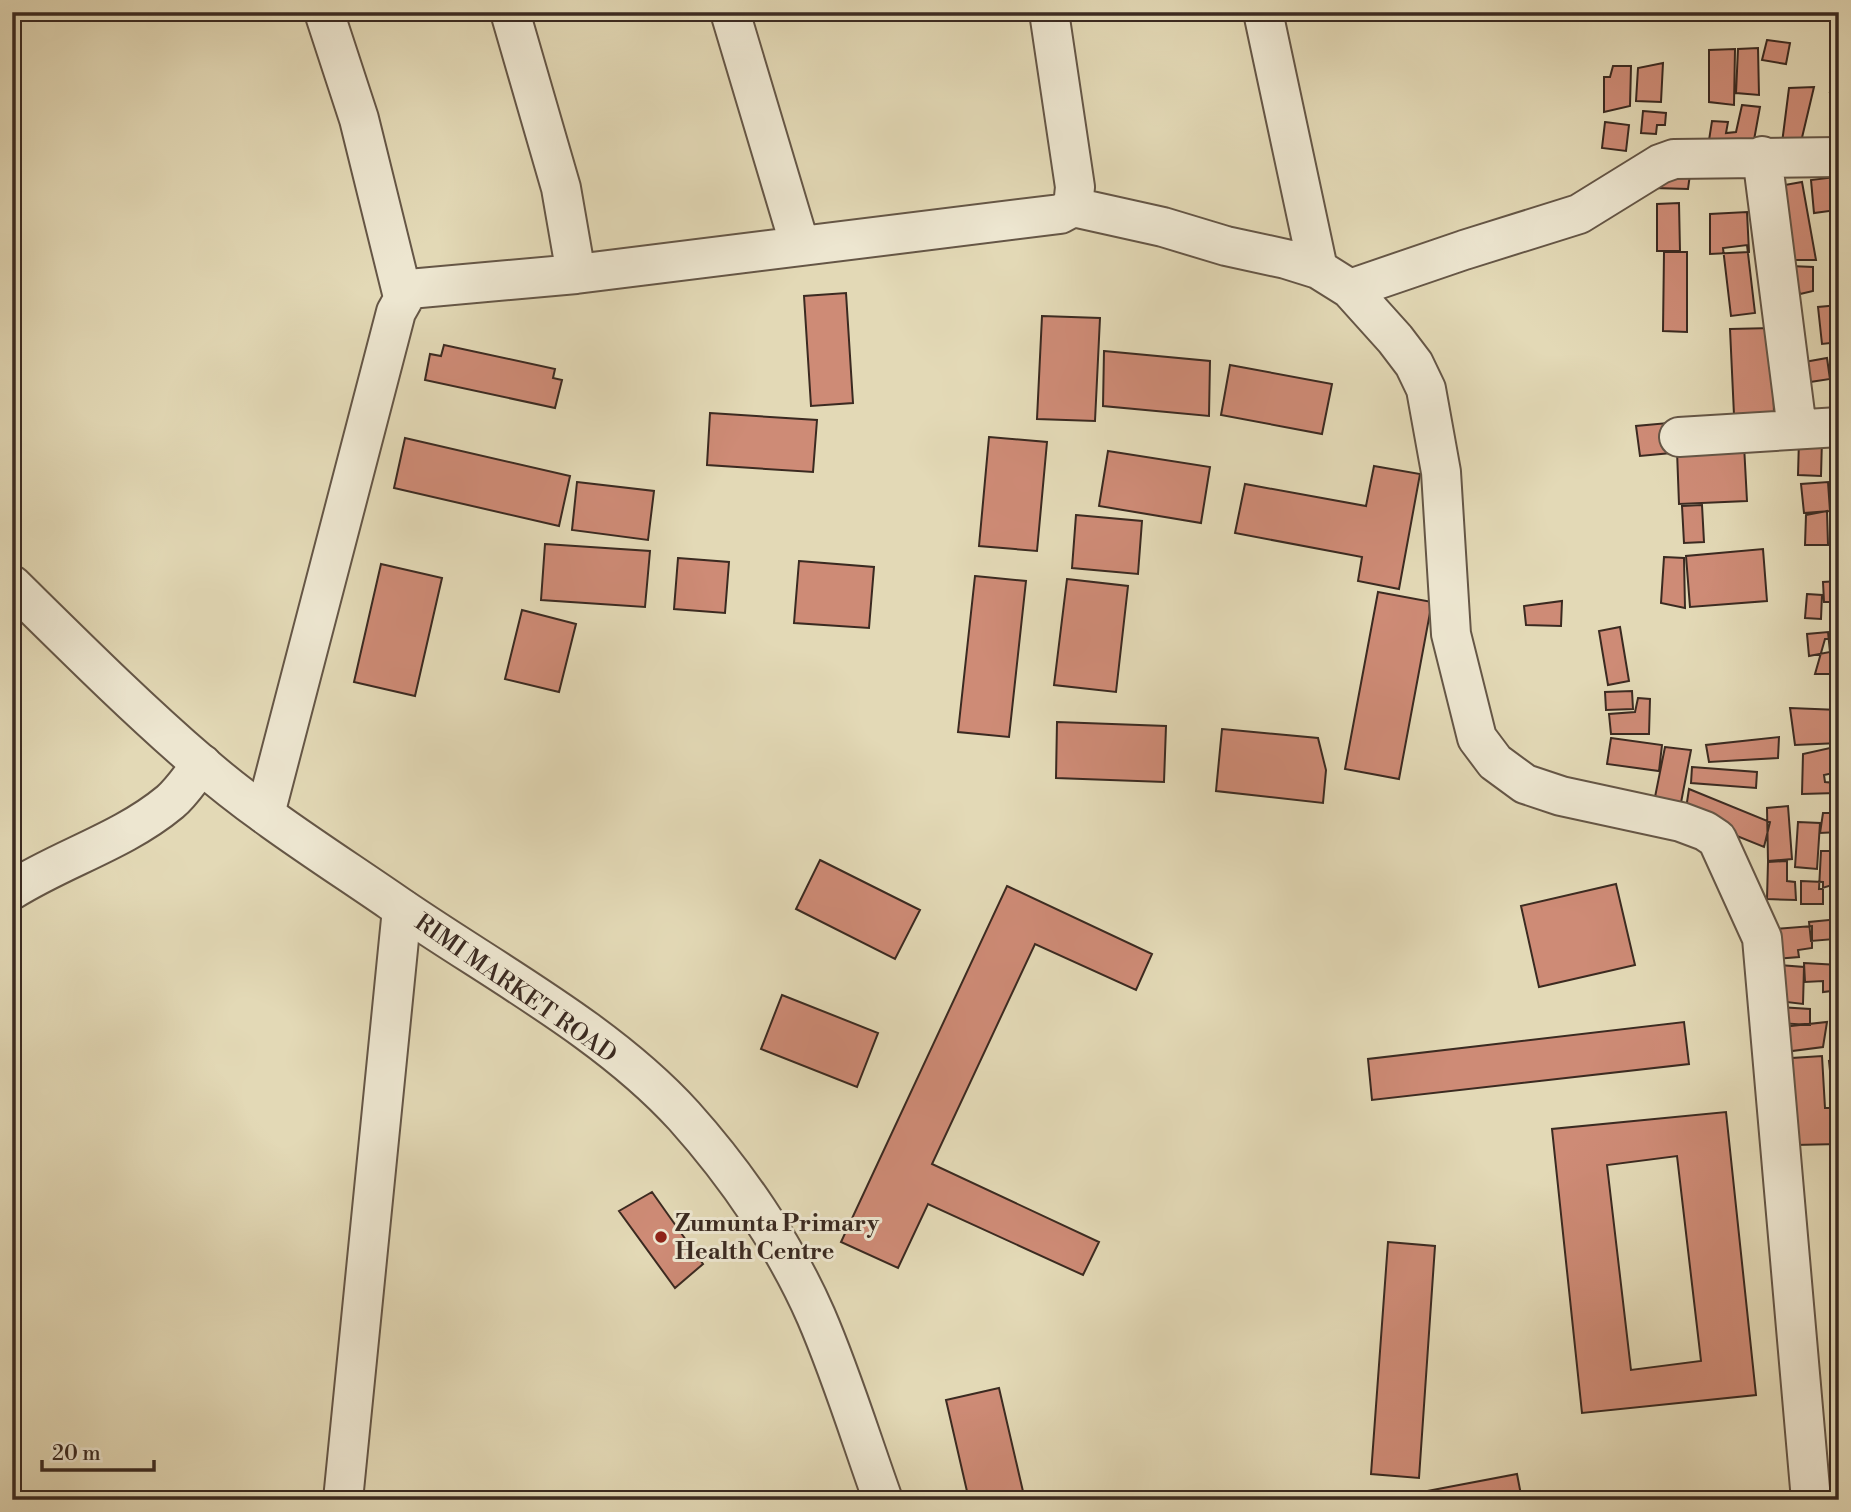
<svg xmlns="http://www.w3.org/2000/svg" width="1851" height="1512" viewBox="0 0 1851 1512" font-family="'Libre Bodoni',serif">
<rect width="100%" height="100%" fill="#e3d9b6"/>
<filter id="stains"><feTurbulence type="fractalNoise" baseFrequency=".00286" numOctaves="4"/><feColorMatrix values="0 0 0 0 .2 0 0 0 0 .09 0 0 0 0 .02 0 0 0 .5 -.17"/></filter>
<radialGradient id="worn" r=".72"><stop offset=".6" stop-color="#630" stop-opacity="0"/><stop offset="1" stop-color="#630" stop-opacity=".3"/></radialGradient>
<path fill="#ce8b76" stroke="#3b2a21" stroke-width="2" fill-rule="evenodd" d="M 1767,40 L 1790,43 L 1786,64 L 1762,60 Z
M 1758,48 L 1759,95 L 1736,93 L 1738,49 Z
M 1735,49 L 1734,105 L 1709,102 L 1709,50 Z
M 1663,63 L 1661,102 L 1636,101 L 1638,68 Z
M 1613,66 L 1631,66 L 1630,106 L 1604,112 L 1604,77 L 1610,77 Z
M 1835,73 L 1839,73 L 1839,92 L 1830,92 Z
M 1814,87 L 1800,146 L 1782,143 L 1789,88 Z
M 1742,105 L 1760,107 L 1752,151 L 1707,153 L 1712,121 L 1728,122 L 1726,133 L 1736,132 Z
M 1643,111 L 1666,113 L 1665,125 L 1657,125 L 1656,134 L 1641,133 Z
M 1605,122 L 1629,125 L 1626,151 L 1602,148 Z
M 1691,167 L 1688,189 L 1656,188 Z
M 1835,177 L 1837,210 L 1814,213 L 1811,180 Z
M 1802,182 L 1816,260 L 1790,260 L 1779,186 Z
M 1679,203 L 1680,251 L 1657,251 L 1657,204 Z
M 1747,212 L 1749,252 L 1710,254 L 1710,214 Z
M 1747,245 L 1755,313 L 1731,316 L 1723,248 Z
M 1664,252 L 1687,252 L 1687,332 L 1663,331 Z
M 1790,266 L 1813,267 L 1813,291 L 1800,294 Z
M 846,293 L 853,403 L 811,406 L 804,296 Z
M 1839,305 L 1839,342 L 1822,344 L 1818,307 Z
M 1042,316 L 1100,318 L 1095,421 L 1037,419 Z
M 1772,328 L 1774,414 L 1734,415 L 1730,329 Z
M 444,345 L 555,369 L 553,378 L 562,380 L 555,408 L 425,380 L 430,354 L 441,356 Z
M 1104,351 L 1210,361 L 1209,416 L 1103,406 Z
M 1827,358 L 1830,379 L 1797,384 L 1793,364 Z
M 1230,365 L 1332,384 L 1322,434 L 1221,415 Z
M 710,413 L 817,420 L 813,472 L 707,465 Z
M 1668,423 L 1671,453 L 1640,456 L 1636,426 Z
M 989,437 L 1047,442 L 1037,551 L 979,546 Z
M 405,438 L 570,476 L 559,526 L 394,488 Z
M 1799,439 L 1822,439 L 1821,476 L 1798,475 Z
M 1744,445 L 1747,501 L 1679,504 L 1677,451 Z
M 1108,451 L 1210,467 L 1201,523 L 1099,506 Z
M 1839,455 L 1839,473 L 1837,473 L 1835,456 Z
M 1374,466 L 1420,474 L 1399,589 L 1358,581 L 1362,557 L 1235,533 L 1245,484 L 1366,506 Z
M 577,482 L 654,491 L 648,540 L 572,530 Z
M 1828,482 L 1830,511 L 1804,513 L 1801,484 Z
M 1702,505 L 1704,542 L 1684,543 L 1682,506 Z
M 1827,511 L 1828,545 L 1805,545 L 1806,515 Z
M 1076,515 L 1142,521 L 1138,574 L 1072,568 Z
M 545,544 L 650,551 L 645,607 L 541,600 Z
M 1763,549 L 1767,601 L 1690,607 L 1686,556 Z
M 1664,557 L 1684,558 L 1685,608 L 1661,603 Z
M 678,558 L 729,562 L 725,613 L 674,609 Z
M 799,561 L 874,567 L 869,628 L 794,623 Z
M 381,564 L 442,578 L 415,696 L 354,682 Z
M 975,576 L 1026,581 L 1009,737 L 958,732 Z
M 1067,579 L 1128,586 L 1116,692 L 1054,685 Z
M 1839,581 L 1839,602 L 1824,602 L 1823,582 Z
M 1378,592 L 1432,602 L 1399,779 L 1345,769 Z
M 1807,594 L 1822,595 L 1821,619 L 1805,618 Z
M 1562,601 L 1561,626 L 1526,625 L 1524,606 Z
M 522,610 L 576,624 L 559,692 L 505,679 Z
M 1620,627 L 1629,681 L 1608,685 L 1599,631 Z
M 1828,632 L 1830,652 L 1809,656 L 1807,634 Z
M 1825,639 L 1839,639 L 1839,674 L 1815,674 Z
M 1632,691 L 1633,709 L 1606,710 L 1605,692 Z
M 1638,698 L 1650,699 L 1649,734 L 1611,734 L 1609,714 L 1635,712 Z
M 1790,708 L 1839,710 L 1839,743 L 1795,745 Z
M 1057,722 L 1166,726 L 1164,782 L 1056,778 Z
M 1222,729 L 1318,738 L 1326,770 L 1323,803 L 1216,791 Z
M 1779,737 L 1778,758 L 1709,762 L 1706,745 Z
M 1611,738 L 1662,745 L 1659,771 L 1607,764 Z
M 1839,746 L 1838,772 L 1824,775 L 1825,782 L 1835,783 L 1836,793 L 1802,794 L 1803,754 Z
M 1665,747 L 1691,750 L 1680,808 L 1654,802 Z
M 1692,767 L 1757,772 L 1756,788 L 1691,783 Z
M 1689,789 L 1770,822 L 1764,847 L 1685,815 Z
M 1788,806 L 1792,859 L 1768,861 L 1767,808 Z
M 1823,813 L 1839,813 L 1839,832 L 1820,833 Z
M 1798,822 L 1820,823 L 1817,869 L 1795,867 Z
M 1821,851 L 1839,851 L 1839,883 L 1819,889 Z
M 820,860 L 920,910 L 895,959 L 796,909 Z
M 1787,861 L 1787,881 L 1795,882 L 1796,900 L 1767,899 L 1768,862 Z
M 1801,881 L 1823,882 L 1823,904 L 1801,904 Z
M 1616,884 L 1635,965 L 1539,987 L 1521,906 Z
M 1007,886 L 1152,954 L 1136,990 L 1035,944 L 932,1164 L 1099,1242 L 1083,1275 L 928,1204 L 898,1268 L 841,1242 Z
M 1839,919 L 1839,962 L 1836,962 L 1834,939 L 1811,941 L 1809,922 Z
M 1812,926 L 1812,948 L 1798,950 L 1799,957 L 1776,959 L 1776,929 Z
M 1804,963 L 1839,965 L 1839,990 L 1823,992 L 1823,981 L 1805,982 Z
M 1779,965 L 1804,967 L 1803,1004 L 1777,1001 Z
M 782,995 L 878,1033 L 857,1087 L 761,1049 Z
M 1779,1007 L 1810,1009 L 1810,1025 L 1778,1023 Z
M 1684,1022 L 1689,1064 L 1372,1100 L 1368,1059 Z
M 1827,1022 L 1823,1047 L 1784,1052 L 1782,1027 Z
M 1830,1022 L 1839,1022 L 1839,1056 L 1830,1056 Z
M 1822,1056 L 1825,1108 L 1839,1108 L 1839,1144 L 1795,1145 L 1792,1058 Z
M 1839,1060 L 1839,1089 L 1832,1090 L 1829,1061 Z
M 1726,1112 L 1756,1395 L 1582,1413 L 1552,1129 ZM 1677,1156 L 1701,1361 L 1631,1370 L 1607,1165 Z
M 652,1192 L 703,1264 L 675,1288 L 619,1211 Z
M 1388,1242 L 1435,1246 L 1419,1478 L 1371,1474 Z
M 999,1388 L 1025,1500 L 969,1500 L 946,1400 Z
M 1517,1474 L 1522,1500 L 1380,1500 Z"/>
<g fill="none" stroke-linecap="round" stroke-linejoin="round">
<defs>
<path id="minor" d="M 324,12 L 359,119 L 403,297
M 510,12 L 561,188 L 576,274
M 730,12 L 800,246
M 1049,12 L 1075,187 L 1073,207
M 1263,12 L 1318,269
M 1762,156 L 1797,429
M 1350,289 L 1464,250 L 1579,214 L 1660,164 L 1674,159 L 1839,157
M 1679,437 L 1839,427
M 265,814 L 396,312 L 409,289 L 576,274 L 1060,214 L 1073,207 L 1163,227 L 1226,246 L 1286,259 L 1318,269 L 1350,289 L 1395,339 L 1414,364 L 1426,389 L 1441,472 L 1451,634 L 1477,738 L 1495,762 L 1525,784 L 1561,796 L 1681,822 L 1705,831 L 1717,839 L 1762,938 L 1811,1500
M 12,890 C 63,858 123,841 170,802 C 182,792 191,777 202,764
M 343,1500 L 402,909"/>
<path id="tertiary" d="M 12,585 C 74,646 135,707 201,764 C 260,815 327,857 391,901 C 487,968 605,1029 684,1116 C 736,1174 785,1245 816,1316 C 842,1376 861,1439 883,1500"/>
</defs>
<use href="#minor" stroke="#655646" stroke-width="42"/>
<use href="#tertiary" stroke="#655646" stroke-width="42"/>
<use href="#minor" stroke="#ede6d0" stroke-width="38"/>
<use href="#tertiary" stroke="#ede6d0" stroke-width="38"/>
</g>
<circle fill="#8f2418" stroke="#ede6d0" stroke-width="2.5" cx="661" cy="1237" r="7"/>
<g text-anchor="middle" stroke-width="6" stroke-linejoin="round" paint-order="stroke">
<g font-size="24" fill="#3b2a21" stroke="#ede6d0">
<text transform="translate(516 988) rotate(35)" y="8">RIMI MARKET ROAD</text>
</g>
<g font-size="24" font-weight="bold" fill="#3b2a21" stroke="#ede6d0" text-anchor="start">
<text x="675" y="1231">Zumunta Primary<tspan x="675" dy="28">Health Centre</tspan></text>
</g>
</g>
<rect width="1851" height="1512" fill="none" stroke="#e3d9b6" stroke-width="42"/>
<rect x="14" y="14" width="1823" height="1484" fill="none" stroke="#3b2a21" stroke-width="3.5"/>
<rect x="21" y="21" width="1809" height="1470" fill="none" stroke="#3b2a21" stroke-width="2"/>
<path d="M42 1460v10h112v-10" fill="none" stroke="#3b2a21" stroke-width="3.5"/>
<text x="52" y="1460" font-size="21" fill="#3b2a21" stroke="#ede6d0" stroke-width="5" paint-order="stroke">20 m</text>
<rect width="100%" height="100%" filter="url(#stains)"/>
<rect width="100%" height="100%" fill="url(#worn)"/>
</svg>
